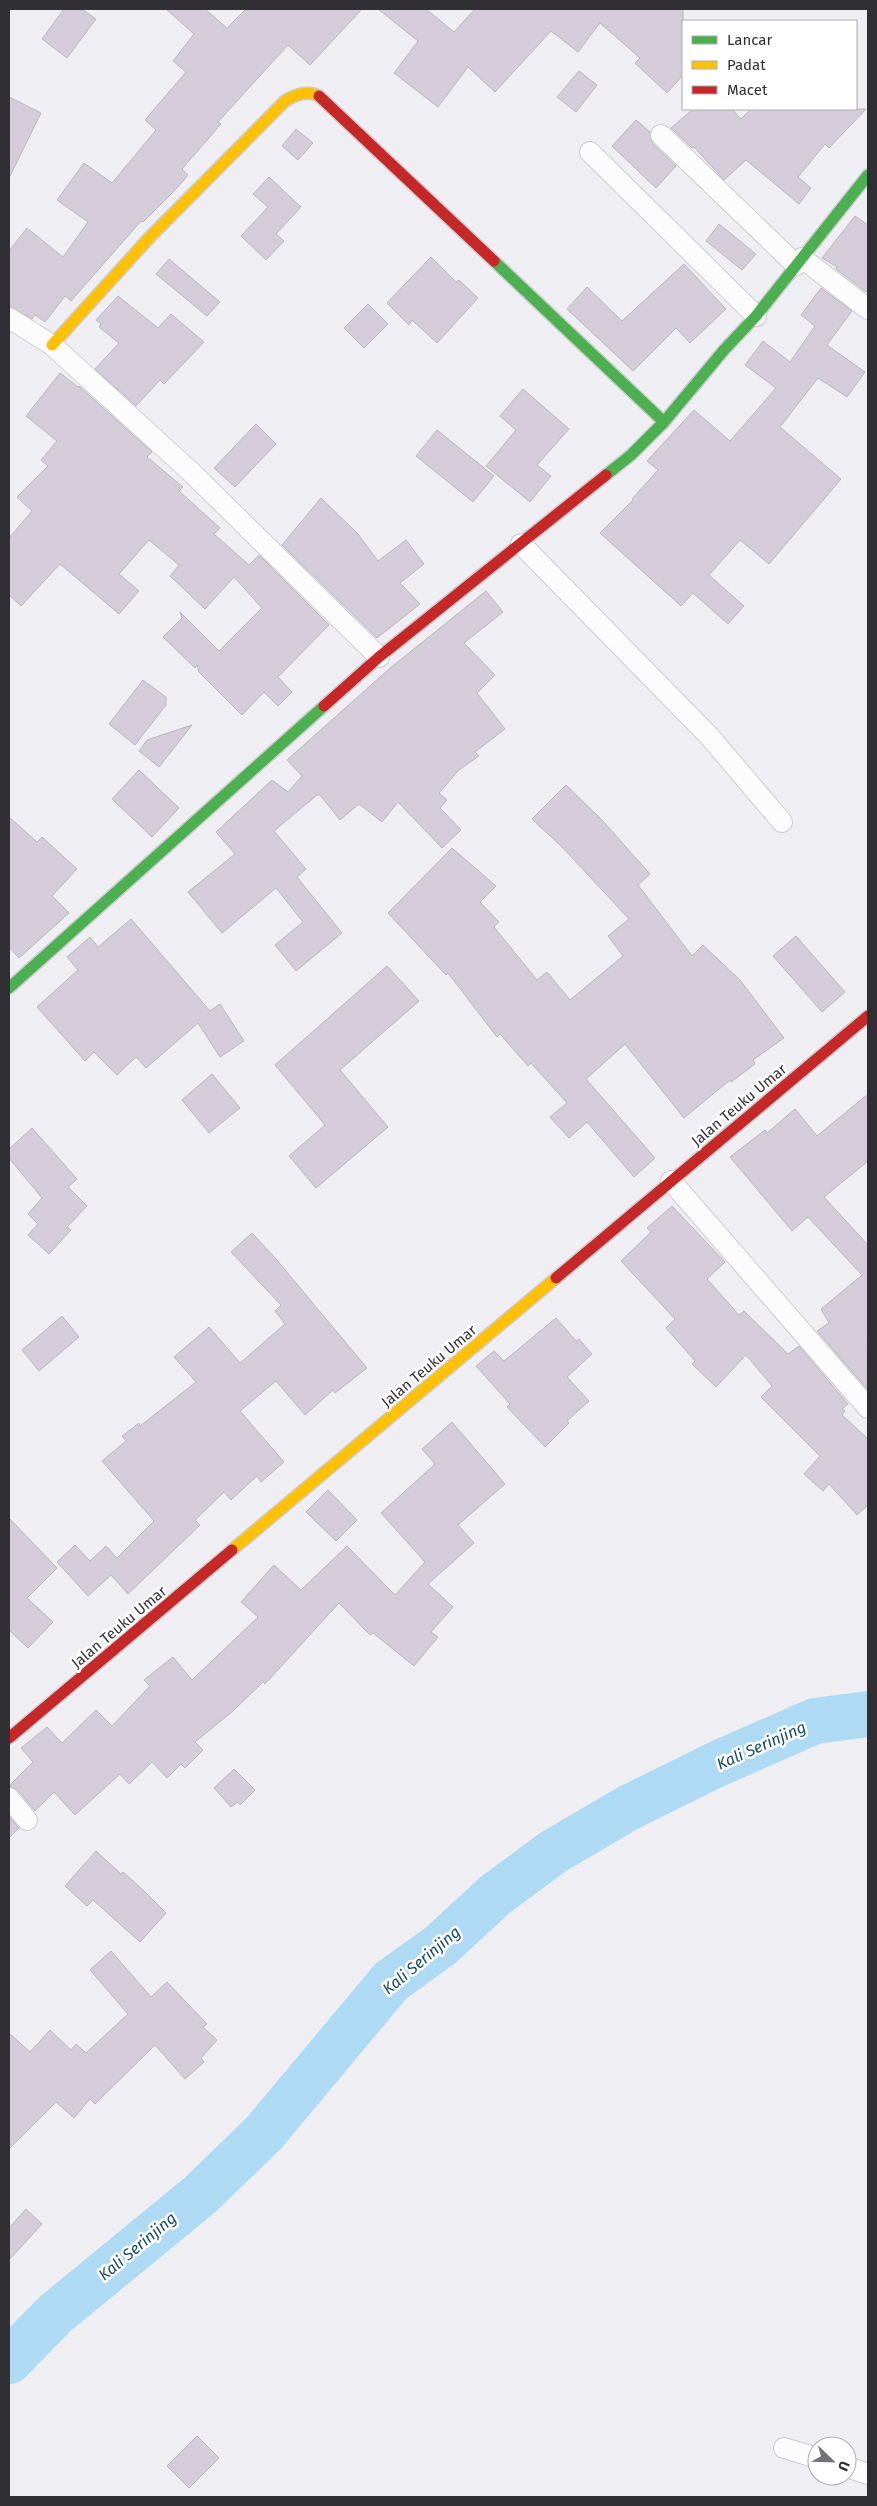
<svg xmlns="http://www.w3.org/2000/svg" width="877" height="2506" viewBox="0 0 877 2506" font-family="'Fira Sans',sans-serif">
<rect width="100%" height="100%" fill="#eeeef3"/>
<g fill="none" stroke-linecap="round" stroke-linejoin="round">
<path stroke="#aedaf4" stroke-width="46" d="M 9,2361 L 55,2314 L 200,2195 L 264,2133 L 391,1981 L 441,1945 L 495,1895 L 553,1852 L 628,1808 L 717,1764 L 815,1721 L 868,1714"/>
</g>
<path fill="#d4cdd9" stroke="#b8b7bb" d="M 64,9 L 82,9 L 96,19 L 67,58 L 42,39 Z
M 166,9 L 205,9 L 227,28 L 246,9 L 362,9 L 310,65 L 288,45 L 218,122 L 221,124 L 182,169 L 188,175 L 177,188 L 143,222 L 141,221 L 71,301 L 65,296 L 45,322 L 35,315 L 32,319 L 9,306 L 9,251 L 27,228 L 63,257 L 88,222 L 57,200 L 84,163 L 112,183 L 156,130 L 145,120 L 186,72 L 173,61 L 194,34 Z
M 378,9 L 426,9 L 454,32 L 475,9 L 683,9 L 683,75 L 667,93 L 635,63 L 640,58 L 600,23 L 578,52 L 551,31 L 495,92 L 468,67 L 438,107 L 394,73 L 418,41 Z
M 579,71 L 597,85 L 576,112 L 557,97 Z
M 9,97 L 41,113 L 9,178 Z
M 693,109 L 732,109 L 741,119 L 751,109 L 866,109 L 829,148 L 825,144 L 798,177 L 811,188 L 799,204 L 746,160 L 724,180 L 694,147 L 692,148 L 671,128 Z
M 636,120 L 650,132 L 653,144 L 676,166 L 656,188 L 612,146 Z
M 296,129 L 313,143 L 298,160 L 282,146 Z
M 269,177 L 301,207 L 276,234 L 284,241 L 266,260 L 241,236 L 268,207 L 253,194 Z
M 855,216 L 868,225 L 868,290 L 866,292 L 836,269 L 837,267 L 822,258 Z
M 719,224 L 756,254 L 742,270 L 706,241 Z
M 431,257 L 456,282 L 459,280 L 478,298 L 437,343 L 412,320 L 409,325 L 387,303 Z
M 169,259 L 220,302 L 207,316 L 156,274 Z
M 684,264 L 726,309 L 690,343 L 676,328 L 633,371 L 567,309 L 587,287 L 622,321 Z
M 821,288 L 852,311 L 827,345 L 865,372 L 847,397 L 818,378 L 780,427 L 841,479 L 769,564 L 740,540 L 709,575 L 744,606 L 728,624 L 693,593 L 681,606 L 600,533 L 633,500 L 632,499 L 658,470 L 647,461 L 694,410 L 730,441 L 776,388 L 745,365 L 763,341 L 790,362 L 815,326 L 801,315 Z
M 118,296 L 158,328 L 171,314 L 204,342 L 164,384 L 160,380 L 136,406 L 95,369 L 119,343 L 99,327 L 101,324 L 96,320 Z
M 368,304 L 388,324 L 364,348 L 344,328 Z
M 60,373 L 78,387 L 79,386 L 152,452 L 147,457 L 183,487 L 179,491 L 220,528 L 214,534 L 249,565 L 259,555 L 329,625 L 278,677 L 292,692 L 278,706 L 264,692 L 242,715 L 199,672 L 197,665 L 195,668 L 163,637 L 182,618 L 180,612 L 219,651 L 262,608 L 234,577 L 205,609 L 170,576 L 179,565 L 149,540 L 119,574 L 139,591 L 119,614 L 60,564 L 21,606 L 9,595 L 9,538 L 32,511 L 17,497 L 48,466 L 41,460 L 57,441 L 26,416 Z
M 523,389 L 569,429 L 537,465 L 551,476 L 530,502 L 486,466 L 516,430 L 500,416 Z
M 256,424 L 276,444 L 235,487 L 214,468 Z
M 437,430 L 494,476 L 473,502 L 416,456 Z
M 321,498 L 358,534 L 378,561 L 406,540 L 424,564 L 400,583 L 420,604 L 377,638 L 282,545 Z
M 486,591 L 503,612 L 464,643 L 495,675 L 477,693 L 505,729 L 475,752 L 479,756 L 459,770 L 439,793 L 447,800 L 440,808 L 461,830 L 442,848 L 398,802 L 382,822 L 359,804 L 340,820 L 320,795 L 317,795 L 274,831 L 306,869 L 297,877 L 342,933 L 296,971 L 275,945 L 303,922 L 276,888 L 222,933 L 188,892 L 235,854 L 216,832 L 272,780 L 288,792 L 302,776 L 287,760 L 389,669 Z
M 143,680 L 166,697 L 166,705 L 135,745 L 109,724 Z
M 192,725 L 159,767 L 139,751 L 147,740 Z
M 139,770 L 179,808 L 152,837 L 112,799 Z
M 566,785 L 602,820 L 650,874 L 638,885 L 692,956 L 703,945 L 740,980 L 784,1038 L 753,1060 L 755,1064 L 731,1082 L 730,1080 L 684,1118 L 625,1044 L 586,1079 L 655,1158 L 634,1177 L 587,1122 L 569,1138 L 550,1117 L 567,1103 L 531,1063 L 528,1066 L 500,1034 L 497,1037 L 448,973 L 446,975 L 388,913 L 452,848 L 496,886 L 480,902 L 499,922 L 494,927 L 537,980 L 547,972 L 570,1000 L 623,956 L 608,936 L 629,919 L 563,848 L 532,819 Z
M 9,817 L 37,842 L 42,837 L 77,869 L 52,896 L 69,913 L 19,958 L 9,947 Z
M 131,919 L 210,1011 L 220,1004 L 244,1041 L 220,1057 L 198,1023 L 146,1068 L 136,1057 L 117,1075 L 94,1052 L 85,1061 L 37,1007 L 78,970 L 67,957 L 90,937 L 98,947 Z
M 796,936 L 845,992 L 822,1012 L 773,956 Z
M 387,966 L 419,1001 L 340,1070 L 388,1127 L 316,1188 L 289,1156 L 325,1125 L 275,1065 Z
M 212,1074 L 240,1108 L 209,1133 L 182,1100 Z
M 868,1094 L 868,1161 L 824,1197 L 868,1245 L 867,1389 L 817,1331 L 829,1323 L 821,1309 L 862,1275 L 808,1217 L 792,1231 L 730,1157 L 765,1130 L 767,1133 L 795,1109 L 817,1136 Z
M 32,1128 L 77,1179 L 68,1187 L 87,1206 L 67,1227 L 71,1230 L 49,1254 L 28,1235 L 38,1224 L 28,1214 L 42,1198 L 9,1158 L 9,1149 Z
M 672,1206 L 725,1262 L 707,1279 L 739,1315 L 744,1311 L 788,1354 L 799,1346 L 848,1404 L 842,1409 L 845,1411 L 842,1415 L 868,1439 L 868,1505 L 857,1515 L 829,1484 L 823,1491 L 804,1474 L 820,1456 L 761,1397 L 772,1386 L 746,1355 L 716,1387 L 692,1364 L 695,1361 L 666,1328 L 675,1319 L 621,1261 L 651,1232 L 647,1228 Z
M 252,1233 L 276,1259 L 367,1368 L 335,1393 L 333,1390 L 305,1415 L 276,1381 L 240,1411 L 284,1462 L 261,1482 L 257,1476 L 231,1500 L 224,1492 L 195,1520 L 200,1525 L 128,1594 L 111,1575 L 88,1596 L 57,1562 L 75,1545 L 90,1561 L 106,1546 L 117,1558 L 154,1521 L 102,1461 L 126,1441 L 122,1436 L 139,1423 L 140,1426 L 196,1382 L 174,1357 L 209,1327 L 240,1363 L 285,1324 L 275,1311 L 281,1305 L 231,1252 Z
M 62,1316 L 79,1337 L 39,1371 L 22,1350 Z
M 556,1318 L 576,1341 L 579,1339 L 592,1354 L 567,1377 L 589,1401 L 567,1421 L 569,1423 L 545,1447 L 507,1407 L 510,1404 L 476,1366 L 494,1351 L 504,1361 Z
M 452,1422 L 505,1484 L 458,1525 L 474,1543 L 428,1584 L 453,1607 L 431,1632 L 438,1637 L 414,1666 L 373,1633 L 370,1635 L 339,1603 L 265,1684 L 263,1682 L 233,1711 L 195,1742 L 203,1750 L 185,1768 L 181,1764 L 167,1778 L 152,1762 L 129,1784 L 120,1774 L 75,1815 L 54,1792 L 35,1811 L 18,1790 L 9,1786 L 33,1762 L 21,1748 L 47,1727 L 62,1743 L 96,1710 L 112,1726 L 150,1686 L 144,1680 L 173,1657 L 192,1680 L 258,1617 L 241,1602 L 274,1565 L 301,1590 L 347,1546 L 395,1595 L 425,1562 L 381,1513 L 435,1464 L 422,1449 Z
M 328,1490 L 357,1520 L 336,1541 L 306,1512 Z
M 9,1518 L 57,1568 L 27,1598 L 53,1622 L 28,1648 L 9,1630 Z
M 234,1769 L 255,1790 L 240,1805 L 238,1802 L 231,1807 L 214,1788 Z
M 9,1816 L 19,1828 L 9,1838 Z
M 96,1851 L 121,1874 L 123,1872 L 142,1889 L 166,1913 L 140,1942 L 93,1900 L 87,1906 L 65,1886 Z
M 111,1951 L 151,1997 L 167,1982 L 207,2024 L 203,2027 L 217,2040 L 201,2058 L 204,2062 L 185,2079 L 155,2045 L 95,2104 L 90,2099 L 74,2118 L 56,2102 L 9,2149 L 9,2033 L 30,2052 L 50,2030 L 71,2050 L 76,2044 L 86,2053 L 128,2014 L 90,1970 Z
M 26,2209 L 42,2224 L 9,2260 L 9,2228 Z
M 197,2436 L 219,2458 L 189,2488 L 167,2466 Z"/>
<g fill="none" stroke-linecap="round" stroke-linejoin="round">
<defs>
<path id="street" d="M 661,135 L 796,265
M 590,152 L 756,316
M 802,258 L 868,309
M 9,318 L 52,345 L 191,472 L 379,657
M 521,544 L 710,737 L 782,822
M 671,1181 L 868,1408
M 9,1798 L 27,1820
M 784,2448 L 817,2458
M 847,2467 L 868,2474"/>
<path id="fast" d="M 494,261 L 664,422
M 606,475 L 631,455 L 664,422 L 724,350 L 756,316 L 868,175
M 9,988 L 324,706"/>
<path id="slow" d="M 52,345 L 149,238 L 285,101 C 296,94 307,90 319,96
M 232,1550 L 556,1278"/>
<path id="jam" d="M 319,96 L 494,261
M 324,706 L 379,657 L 606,475
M 556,1278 L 868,1016
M 9,1738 L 232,1550"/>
</defs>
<use href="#street" stroke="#ccccd0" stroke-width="22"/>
<use href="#fast" stroke="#ccccd0" stroke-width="14"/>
<use href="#slow" stroke="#ccccd0" stroke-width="14"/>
<use href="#jam" stroke="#ccccd0" stroke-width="14"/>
<use href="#street" stroke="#fcfcfd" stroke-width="20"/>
<use href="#fast" stroke="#4caf50" stroke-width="11"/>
<use href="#slow" stroke="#ffc107" stroke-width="11"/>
<use href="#jam" stroke="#c62828" stroke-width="11"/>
</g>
<g text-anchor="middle" stroke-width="5" stroke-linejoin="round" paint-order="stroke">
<g font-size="15" fill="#303034" stroke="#fff">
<text transform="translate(739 1105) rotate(-40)" y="5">Jalan Teuku Umar</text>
<text transform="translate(429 1366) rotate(-40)" y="5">Jalan Teuku Umar</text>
<text transform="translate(119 1627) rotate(-40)" y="5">Jalan Teuku Umar</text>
</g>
<g font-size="16" font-style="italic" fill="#174a62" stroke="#fff">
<text transform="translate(761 1745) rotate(-24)" y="6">Kali Serinjing</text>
<text transform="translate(421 1960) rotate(-40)" y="6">Kali Serinjing</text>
<text transform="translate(137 2246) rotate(-40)" y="6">Kali Serinjing</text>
</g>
</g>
<rect width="877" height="2506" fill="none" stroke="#303034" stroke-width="20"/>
<rect x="682" y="20" width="175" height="90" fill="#ffffff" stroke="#acacae"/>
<rect x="692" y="36" width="25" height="8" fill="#4caf50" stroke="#acacae"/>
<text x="727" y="45" font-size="15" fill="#303034">Lancar</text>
<rect x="692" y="61" width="25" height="8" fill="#ffc107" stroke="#acacae"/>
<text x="727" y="70" font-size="15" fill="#303034">Padat</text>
<rect x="692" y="86" width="25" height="8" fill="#c62828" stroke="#acacae"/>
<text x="727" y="95" font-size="15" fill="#303034">Macet</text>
<g transform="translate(832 2461) rotate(113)"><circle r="24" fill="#ffffff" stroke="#acacae"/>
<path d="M0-4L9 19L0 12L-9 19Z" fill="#727277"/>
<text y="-8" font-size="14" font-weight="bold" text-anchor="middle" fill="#303034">U</text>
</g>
</svg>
